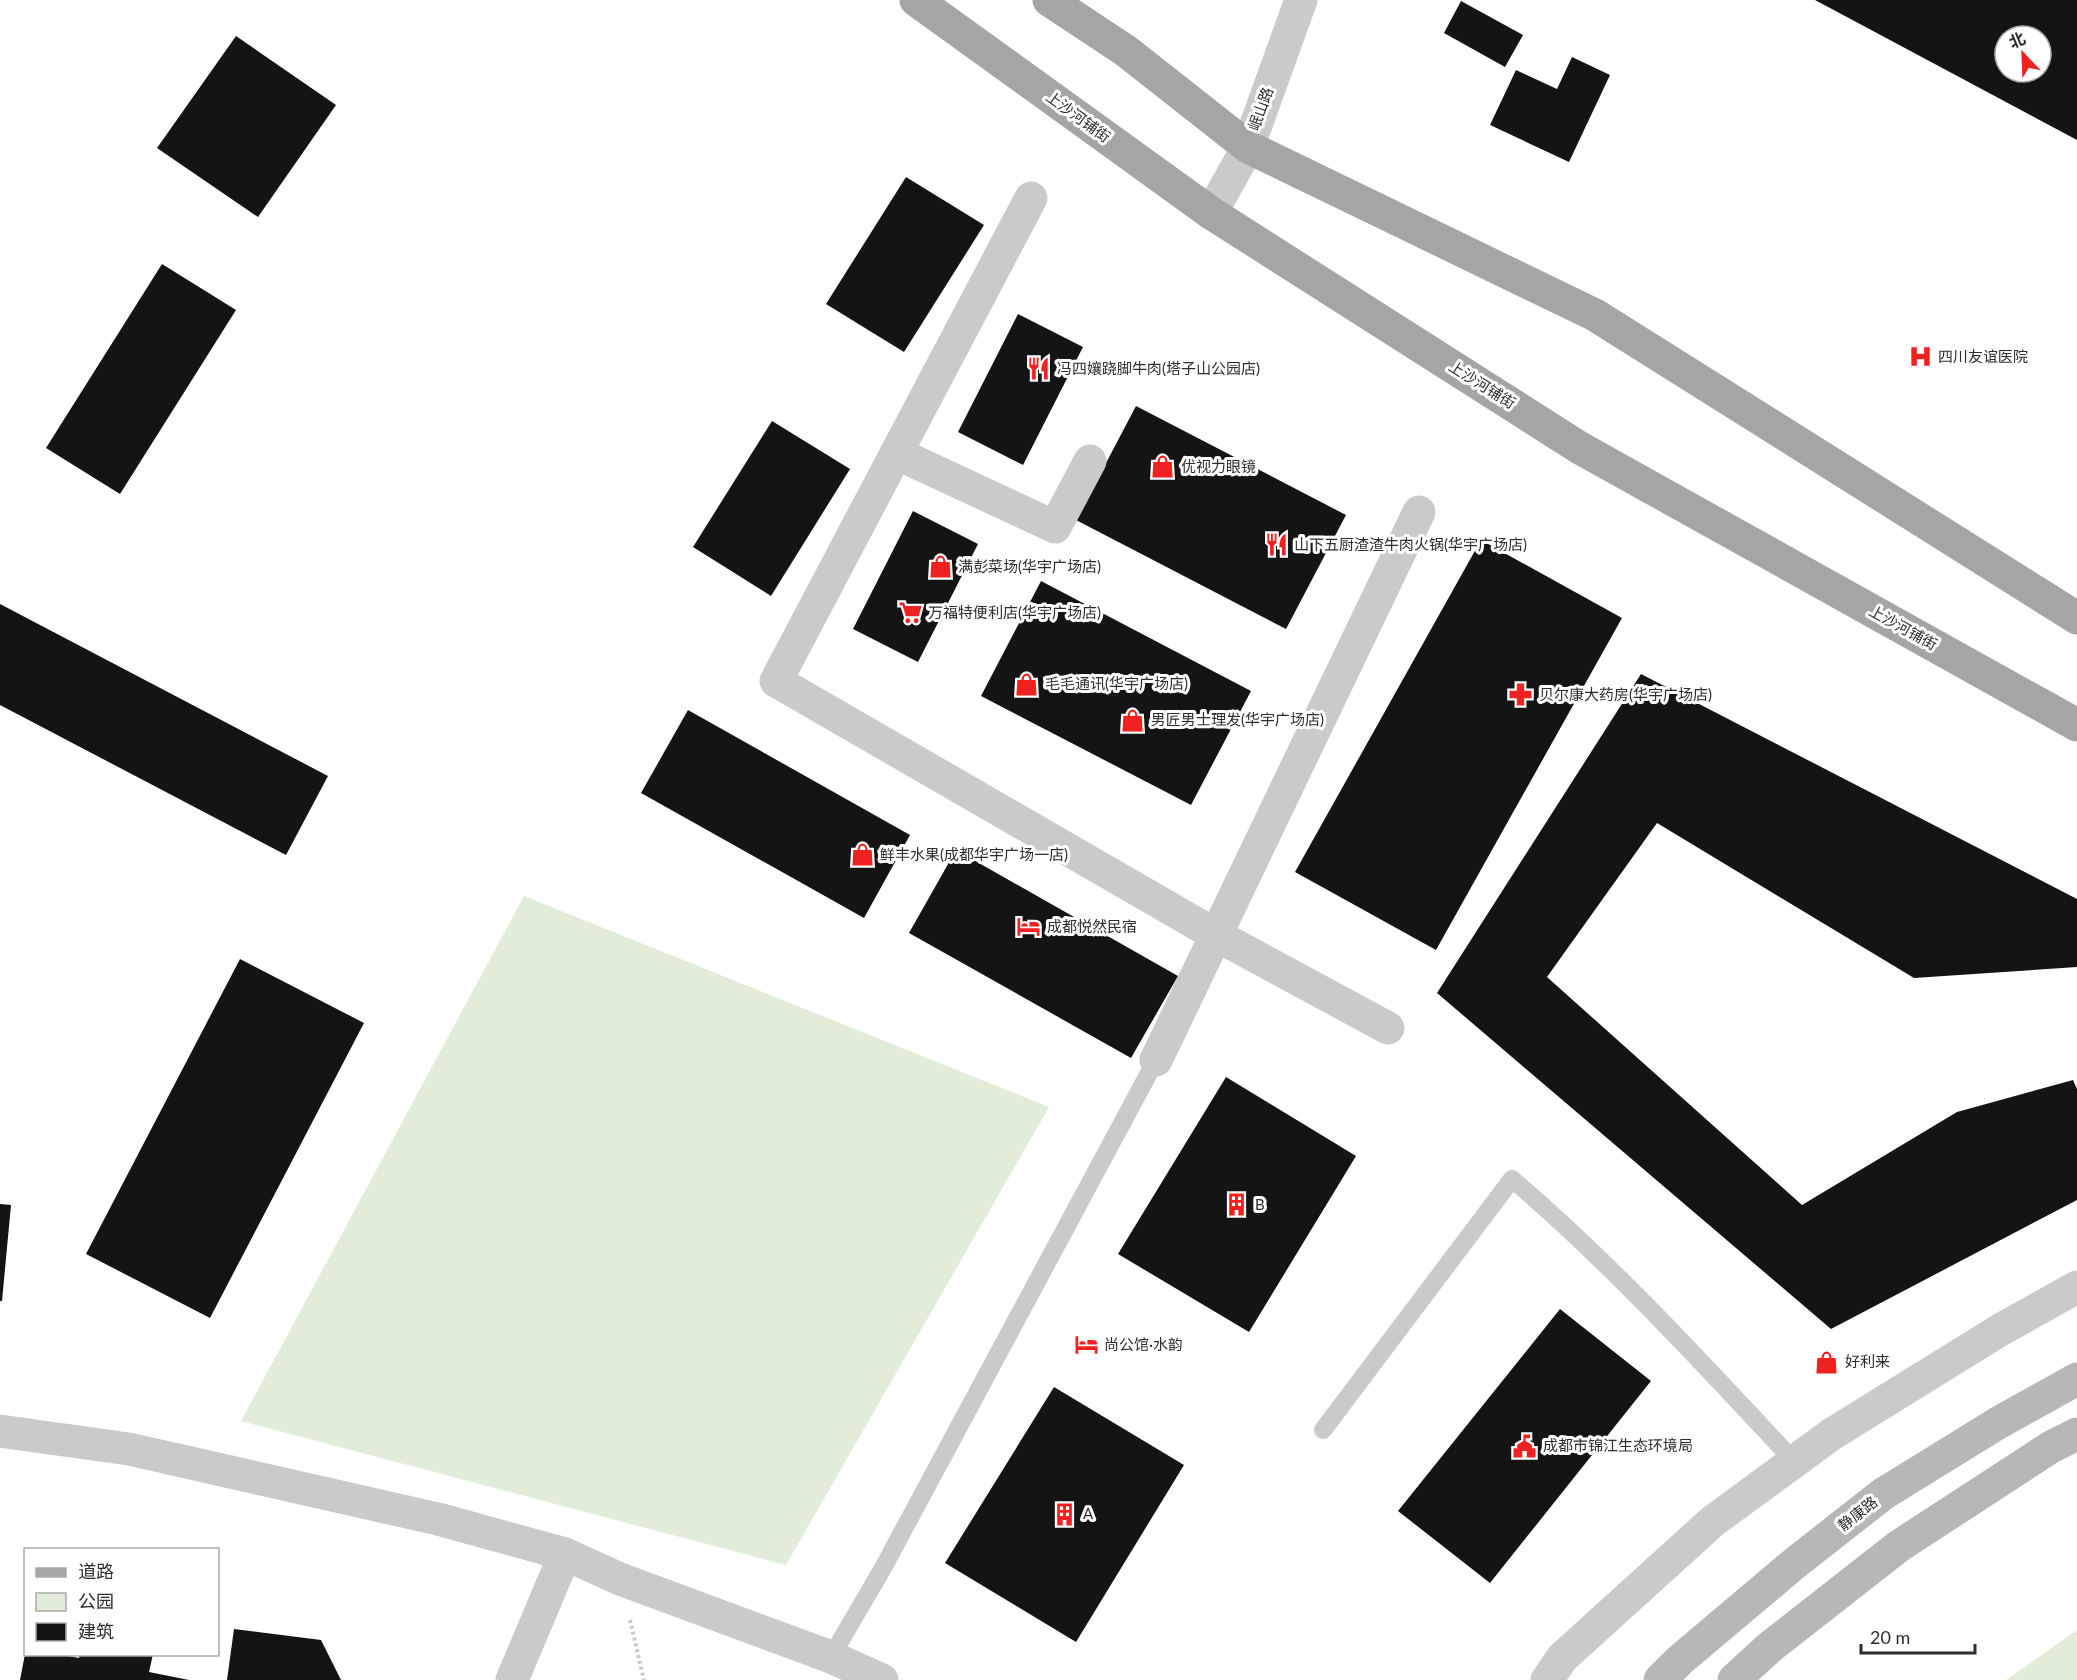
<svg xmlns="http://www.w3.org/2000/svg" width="2077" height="1680" viewBox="0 0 2077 1680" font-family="Lato,'Noto Sans SC',sans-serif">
<rect width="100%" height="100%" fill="#fff"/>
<path fill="#e1ecd9" d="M 524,896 L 1049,1107 L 786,1565 L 241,1421 Z
M 2077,1630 L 2077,1680 L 2006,1680 Z"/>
<path fill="#141414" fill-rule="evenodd" d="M 1815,0 L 2077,0 L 2077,140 ZM 2005,36 L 2041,36 L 2041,72 L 2005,72 Z
M 1461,1 L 1523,35 L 1505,67 L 1444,33 Z
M 236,36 L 336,105 L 258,217 L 157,148 Z
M 1572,57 L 1610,75 L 1569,162 L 1490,125 L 1516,70 L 1557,89 Z
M 906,177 L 984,225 L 904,352 L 826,304 Z
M 162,264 L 236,310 L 120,494 L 46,448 Z
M 1018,314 L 1083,347 L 1023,465 L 958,432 Z
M 1136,406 L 1346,515 L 1286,629 L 1076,520 Z
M 772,421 L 850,469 L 771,596 L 693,547 Z
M 913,511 L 978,544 L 918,662 L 853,629 Z
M 1481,540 L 1622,618 L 1436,950 L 1295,872 Z
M 1041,581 L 1251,691 L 1191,805 L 981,696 Z
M 0,604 L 328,776 L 286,855 L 0,705 Z
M 1641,674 L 2077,899 L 2077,967 L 1914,978 L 1657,823 L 1547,977 L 1802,1205 L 1957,1112 L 2073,1080 L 2077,1089 L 2077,1200 L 1831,1329 L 1437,993 Z
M 688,710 L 910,835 L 864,918 L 641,793 Z
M 956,850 L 1178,976 L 1131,1058 L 909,933 Z
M 240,959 L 364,1023 L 210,1318 L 86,1254 Z
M 1226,1077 L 1356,1156 L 1249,1332 L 1118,1254 Z
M 0,1204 L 11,1205 L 2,1301 L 0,1301 Z
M 1560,1309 L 1651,1381 L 1490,1583 L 1398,1511 Z
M 1054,1387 L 1184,1465 L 1076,1642 L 945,1563 Z
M 234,1629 L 321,1640 L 341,1680 L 227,1680 Z
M 25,1654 L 57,1654 L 79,1658 L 80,1654 L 153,1654 L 149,1672 L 189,1680 L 20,1680 Z"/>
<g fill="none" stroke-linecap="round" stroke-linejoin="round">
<path stroke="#cacaca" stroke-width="4" stroke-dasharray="3 3" stroke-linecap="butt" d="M 630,1620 L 644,1680"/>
<path stroke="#cacaca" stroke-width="18" d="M 1323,1430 L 1512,1179 C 1613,1265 1703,1364 1794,1461
M 831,1657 L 883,1568 L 1156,1060"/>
<path stroke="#cacaca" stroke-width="33" d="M 1031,198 L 776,681 L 1216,935 L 1388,1028
M 1211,213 L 1248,147 L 1301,0
M 896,453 L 1055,527 L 1090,461
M 1156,1060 L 1419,512
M 0,1431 L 129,1449 L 438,1519 L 565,1554 L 620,1579 L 831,1657 L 882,1680
M 512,1680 L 565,1554
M 1547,1680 L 1562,1658 L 1713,1521 L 1832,1434 L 2000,1330 L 2077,1287"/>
<path stroke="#b7b7b7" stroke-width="33" d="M 1660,1680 L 1680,1660 L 1795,1563 L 1883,1494 L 1998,1423 L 2077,1379
M 1734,1680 L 1770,1647 L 1899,1546 L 2051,1447 L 2077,1434"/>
<path stroke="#a5a5a5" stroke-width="33" d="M 916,0 L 1211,213 L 1580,448 L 2077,725
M 1049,0 L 1126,51 L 1248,147 L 1595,315 L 2077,618"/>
</g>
<defs>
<symbol id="hospital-bare" viewBox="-9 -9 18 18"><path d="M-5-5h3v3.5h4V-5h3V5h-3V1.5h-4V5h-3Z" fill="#f12121" stroke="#fff" stroke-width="2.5" paint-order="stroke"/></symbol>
<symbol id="restaurant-bare" viewBox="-9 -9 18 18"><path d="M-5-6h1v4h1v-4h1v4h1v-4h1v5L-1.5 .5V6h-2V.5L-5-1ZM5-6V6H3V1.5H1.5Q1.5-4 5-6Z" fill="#f12121" stroke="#fff" stroke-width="2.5" paint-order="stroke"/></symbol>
<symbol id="shop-bare" viewBox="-9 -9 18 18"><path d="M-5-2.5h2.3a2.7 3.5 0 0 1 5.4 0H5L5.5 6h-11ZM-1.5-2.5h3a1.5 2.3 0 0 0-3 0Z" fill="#f12121" stroke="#fff" stroke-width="2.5" paint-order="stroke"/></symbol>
<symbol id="supermarket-bare" viewBox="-9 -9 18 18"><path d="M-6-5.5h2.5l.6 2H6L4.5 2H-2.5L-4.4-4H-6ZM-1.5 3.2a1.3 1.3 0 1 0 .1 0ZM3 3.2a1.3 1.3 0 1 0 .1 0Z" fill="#f12121" stroke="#fff" stroke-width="2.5" paint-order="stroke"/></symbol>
<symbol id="pharmacy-bare" viewBox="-9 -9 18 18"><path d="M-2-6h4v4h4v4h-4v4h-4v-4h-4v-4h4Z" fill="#f12121" stroke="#fff" stroke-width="2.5" paint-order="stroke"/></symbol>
<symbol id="hotel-bare" viewBox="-9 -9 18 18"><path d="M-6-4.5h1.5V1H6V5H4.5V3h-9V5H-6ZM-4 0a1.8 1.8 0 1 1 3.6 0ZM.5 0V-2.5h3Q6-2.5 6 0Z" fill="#f12121" stroke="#fff" stroke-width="2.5" paint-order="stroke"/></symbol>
<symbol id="building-bare" viewBox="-9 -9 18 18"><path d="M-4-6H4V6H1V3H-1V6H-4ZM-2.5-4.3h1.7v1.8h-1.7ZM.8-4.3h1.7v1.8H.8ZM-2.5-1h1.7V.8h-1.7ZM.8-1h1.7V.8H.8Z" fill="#f12121" stroke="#fff" stroke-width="2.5" paint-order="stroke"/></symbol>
<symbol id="civic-bare" viewBox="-9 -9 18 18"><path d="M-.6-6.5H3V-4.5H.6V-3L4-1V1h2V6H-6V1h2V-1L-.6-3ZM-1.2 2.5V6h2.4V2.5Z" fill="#f12121" stroke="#fff" stroke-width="2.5" paint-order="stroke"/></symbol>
</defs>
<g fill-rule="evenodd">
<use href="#hospital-bare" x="1904" y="340" width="33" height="33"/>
<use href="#restaurant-bare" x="1022" y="352" width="33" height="33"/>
<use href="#shop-bare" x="1146" y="450" width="33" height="33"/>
<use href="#restaurant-bare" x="1260" y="528" width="33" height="33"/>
<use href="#shop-bare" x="924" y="550" width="33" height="33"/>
<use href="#supermarket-bare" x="894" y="596" width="33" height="33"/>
<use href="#shop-bare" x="1010" y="668" width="33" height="33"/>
<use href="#pharmacy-bare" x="1504" y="678" width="33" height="33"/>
<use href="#shop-bare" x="1116" y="704" width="33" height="33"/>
<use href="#shop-bare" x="846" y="838" width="33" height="33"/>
<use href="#hotel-bare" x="1012" y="910" width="33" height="33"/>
<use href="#building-bare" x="1220" y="1188" width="33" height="33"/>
<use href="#hotel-bare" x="1070" y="1328" width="33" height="33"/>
<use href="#shop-bare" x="1810" y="1346" width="33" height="33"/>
<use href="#civic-bare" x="1508" y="1430" width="33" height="33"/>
<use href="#building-bare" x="1048" y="1498" width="33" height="33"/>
</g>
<g text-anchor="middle" stroke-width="6" stroke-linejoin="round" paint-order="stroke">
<g font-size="15" fill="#2d2d2d" stroke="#fff">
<text transform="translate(1261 109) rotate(-70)" y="5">岷山路</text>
<text transform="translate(1078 117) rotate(36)" y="5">上沙河铺街</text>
<text transform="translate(1482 385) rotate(32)" y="5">上沙河铺街</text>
<text transform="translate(1903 628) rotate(29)" y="5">上沙河铺街</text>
<text transform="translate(1858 1514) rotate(-38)" y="5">静康路</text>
</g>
<g font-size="15" fill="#2d2d2d" stroke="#fff" text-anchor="start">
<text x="1938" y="362">四川友谊医院</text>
<text x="1057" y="374">冯四孃跷脚牛肉(塔子山公园店)</text>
<text x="1181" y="472">优视力眼镜</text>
<text x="1294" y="550">山下五厨渣渣牛肉火锅(华宇广场店)</text>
<text x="958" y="572">满彭菜场(华宇广场店)</text>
<text x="928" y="618">万福特便利店(华宇广场店)</text>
<text x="1045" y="689">毛毛通讯(华宇广场店)</text>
<text x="1539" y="700">贝尔康大药房(华宇广场店)</text>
<text x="1151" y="725">男匠男士理发(华宇广场店)</text>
<text x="880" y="860">鲜丰水果(成都华宇广场一店)</text>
<text x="1047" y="932">成都悦然民宿</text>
<text x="1255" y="1210">B</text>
<text x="1104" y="1350">尚公馆·水韵</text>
<text x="1845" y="1367">好利来</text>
<text x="1543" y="1451">成都市锦江生态环境局</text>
<text x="1083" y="1519">A</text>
</g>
</g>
<rect x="24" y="1548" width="195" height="108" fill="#ffffff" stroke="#ababab" stroke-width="1.5"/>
<rect x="36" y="1568" width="30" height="9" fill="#a5a5a5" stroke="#ababab" stroke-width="1.5"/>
<text x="78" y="1578" font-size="18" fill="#2d2d2d">道路</text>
<rect x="36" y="1593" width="30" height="18" fill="#e1ecd9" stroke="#ababab" stroke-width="1.5"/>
<text x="78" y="1608" font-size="18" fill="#2d2d2d">公园</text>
<rect x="36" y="1623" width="30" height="18" fill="#141414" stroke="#ababab" stroke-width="1.5"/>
<text x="78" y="1638" font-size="18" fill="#2d2d2d">建筑</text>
<g transform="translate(2023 54) rotate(337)"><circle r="28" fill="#ffffff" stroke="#ababab" stroke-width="1.5"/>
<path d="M0-4.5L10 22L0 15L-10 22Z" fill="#f12121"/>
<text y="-9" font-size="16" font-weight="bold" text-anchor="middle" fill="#2d2d2d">北</text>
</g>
<path d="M1861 1644v9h114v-9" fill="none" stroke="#2d2d2d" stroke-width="3"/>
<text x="1870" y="1644" font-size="18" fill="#2d2d2d" stroke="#ffffff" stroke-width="4.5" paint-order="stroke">20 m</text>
</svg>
